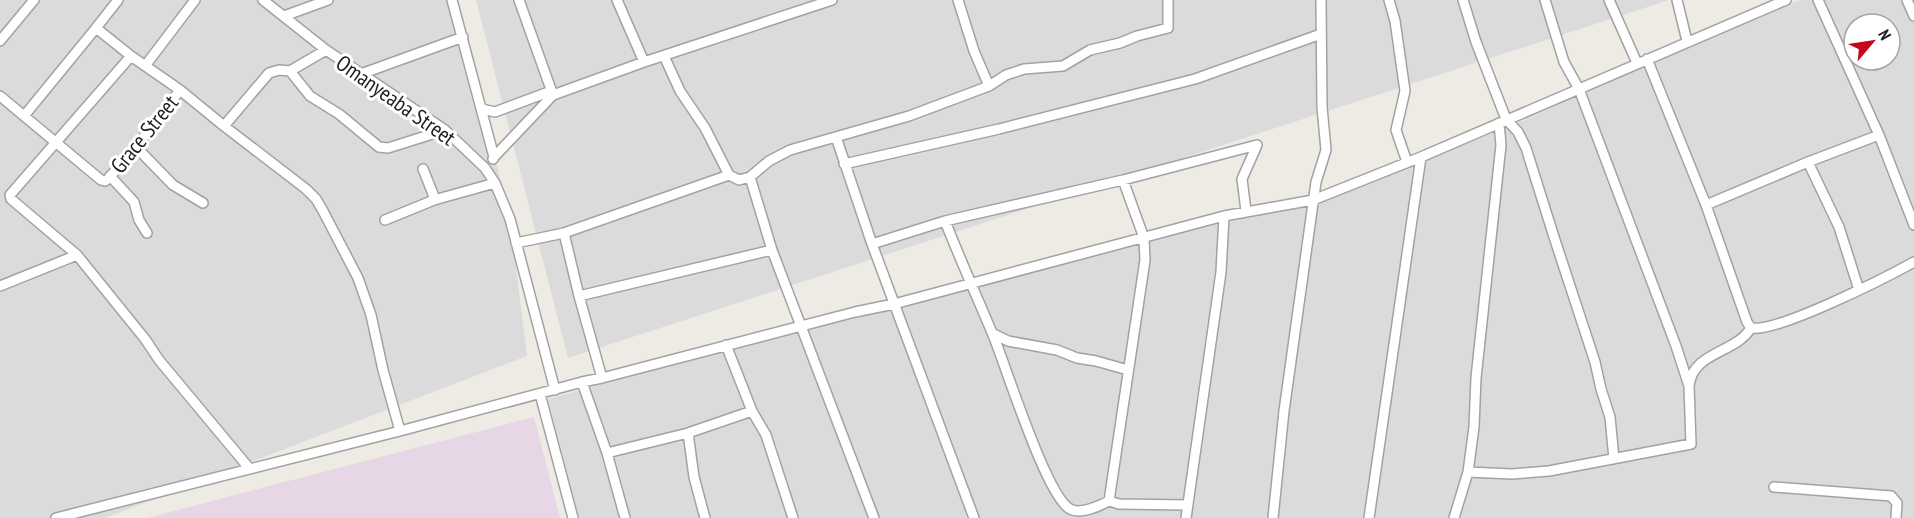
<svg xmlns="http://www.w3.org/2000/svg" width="1914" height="518" viewBox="0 0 1914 518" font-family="'PT Sans Narrow',sans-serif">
<rect width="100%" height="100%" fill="#eeeae4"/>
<path fill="#dcdbdb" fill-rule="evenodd" d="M 0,0 L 456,0 L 510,219 L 527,356 L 105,518 L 0,518 Z
M 476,0 L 1669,0 L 568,358 Z
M 1800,0 L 1914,0 L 1914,518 L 579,518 L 548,399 L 799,329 L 1183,231 L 1307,204 L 1349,192 L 1532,117 L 1672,53 ZM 1854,24 L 1890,24 L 1890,60 L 1854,60 Z"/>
<path fill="#e7d6e6" d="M 534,417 L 560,518 L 147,518 Z"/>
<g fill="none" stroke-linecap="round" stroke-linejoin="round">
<defs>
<path id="minor" d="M 263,0 L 326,50 L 445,130 L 485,168 L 495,183 L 510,219 L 555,390
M 452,0 L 494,157 L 493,159
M 958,0 L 974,51 L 989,86
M 1389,0 L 1395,21 L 1405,91 L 1396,130 L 1407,162
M 1463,0 L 1476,42 L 1506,119 L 1518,132 L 1526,148 L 1554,237 L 1595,362 L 1601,389 L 1610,417 L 1614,459
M 1545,0 L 1564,62 L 1579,89 L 1676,346 L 1689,386
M 1609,0 L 1637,63
M 1677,0 L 1687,41
M 1818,0 L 1879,135 L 1914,225
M 1907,0 L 1914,16
M 284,16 L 328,0
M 0,41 L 34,0
M 131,56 L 10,195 L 11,199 L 77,255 L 145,339 L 159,360 L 249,468
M 664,56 L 680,91 L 705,128 L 729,175
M 1647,59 L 1706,205 L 1747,322 L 1751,328
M 644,62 L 832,0
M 145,66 L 195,0
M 290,71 L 310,96 L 339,114 L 379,147 L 388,148 L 445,130
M 361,74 L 463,37
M 180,90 L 224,126 L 269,73 L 279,70 L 290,71 L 326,50
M 553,95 L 644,62 L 617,0
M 0,96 L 101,180 L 105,181 L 108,179 L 136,147 L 180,90 L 131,56 L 96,28 L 118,0
M 482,109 L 495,112 L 551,91
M 24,116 L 96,28
M 224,126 L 306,189 L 316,199 L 323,211 L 358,278 L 371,315 L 383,370 L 400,431
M 836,137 L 872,244 L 974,518
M 136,147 L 173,185 L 203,203
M 494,157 L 553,95 L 519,0
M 1808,162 L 1839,227 L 1859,290
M 844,164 L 999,129 L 1195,79 L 1321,34
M 110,176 L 134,202 L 139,220 L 147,233
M 750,177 L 772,250 L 874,518
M 434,200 L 495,183
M 1706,205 L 1808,162 L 1879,135
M 1246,211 L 1242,179 L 1257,145
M 385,220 L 434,200 L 433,194 L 423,169
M 945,221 C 960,259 977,297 993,335 C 1006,366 1046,496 1070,509 C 1081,515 1099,506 1109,501 L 1119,504 L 1188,505
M 564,233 L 579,296 L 602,378
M 516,243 L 564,233 L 729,175 L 739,180 L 750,177 L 769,161 L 790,150 L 909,116 L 989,86 L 1006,75 L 1024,69 L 1063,66 L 1090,50 L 1120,43 L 1137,36 L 1168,28 L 1168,0
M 872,244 L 945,221 L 1123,180 L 1257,145
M 0,286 L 77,255
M 579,296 L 772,250
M 1751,328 C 1777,333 1887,277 1914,262
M 992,333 L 1008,341 L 1057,350 L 1077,358 L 1096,361 L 1128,370
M 726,345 L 752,411 L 766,435 L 793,518
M 582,382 L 607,453 L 625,518
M 540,394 L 573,518
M 688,433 L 694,477 L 705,518
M 607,453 L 688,433 L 752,411
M 1468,472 L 1512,474 L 1549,471 L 1691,444 L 1689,386 C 1693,351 1735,354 1751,328
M 1774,487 L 1891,496 L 1897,503 L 1896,518
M 1109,501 L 1145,260 L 1144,238 L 1123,180
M 56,518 L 400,431 L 582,382 L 602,378 L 855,312 L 894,304 L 1224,216 L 1313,200 L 1421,157 L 1786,0
M 1186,518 L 1221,272 L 1224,216
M 1273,518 L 1284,411 L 1316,182 L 1326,150 L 1322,107 L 1321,0
M 1369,518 L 1421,157
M 1454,518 L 1468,472 L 1474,427 L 1476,378 L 1501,145 L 1499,123"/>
</defs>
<use href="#minor" stroke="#a2a2a2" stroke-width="12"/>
<use href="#minor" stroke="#fff" stroke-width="9"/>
</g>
<g text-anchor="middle" stroke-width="6" stroke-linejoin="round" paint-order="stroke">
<g font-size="22" fill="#1e1e1e" stroke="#fff">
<text transform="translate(396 100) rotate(35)" y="8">Omanyeaba Street</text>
<text transform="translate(144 134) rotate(-51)" y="8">Grace Street</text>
</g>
</g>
<g transform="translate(1872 42) rotate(61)"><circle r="28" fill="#ffffff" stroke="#a5a5a5" stroke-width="1.5"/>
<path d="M0-4.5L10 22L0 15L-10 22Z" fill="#c50719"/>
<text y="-9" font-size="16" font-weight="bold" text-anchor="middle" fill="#1e1e1e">N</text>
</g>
</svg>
